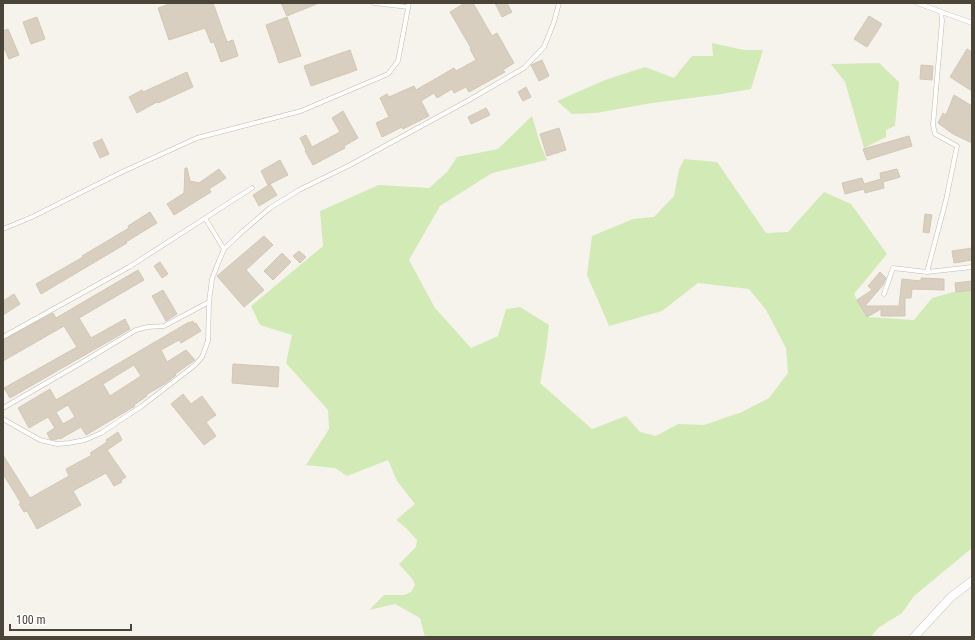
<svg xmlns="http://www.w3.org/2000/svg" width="975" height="640" viewBox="0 0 975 640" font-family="'Roboto Condensed',sans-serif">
<rect width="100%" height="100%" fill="#f6f3ec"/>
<path fill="#d2eab5" d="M 712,43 L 744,50 L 763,50 L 751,89 L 722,94 L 652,103 L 596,113 L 572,114 L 557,101 L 605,80 L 645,67 L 674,78 L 692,56 L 713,56 Z
M 879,63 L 899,82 L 895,126 L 886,130 L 886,137 L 864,148 L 845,82 L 831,64 Z
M 532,116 L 540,143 L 547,160 L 492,173 L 440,206 L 409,260 L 435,308 L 471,348 L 498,336 L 506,309 L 520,307 L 549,325 L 546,351 L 540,383 L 592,429 L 626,416 L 640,432 L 656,436 L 678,424 L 704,425 L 742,412 L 769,398 L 788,373 L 786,348 L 766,310 L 749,289 L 698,283 L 662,311 L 609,326 L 587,275 L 592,236 L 633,219 L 654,217 L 674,196 L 679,170 L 684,159 L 717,162 L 766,233 L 788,232 L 824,192 L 851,204 L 887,254 L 854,294 L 867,317 L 914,320 L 932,298 L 972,287 L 972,548 L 914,596 L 902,613 L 878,628 L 871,637 L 425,637 L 420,618 L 395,604 L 369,610 L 384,595 L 404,595 L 411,592 L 415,585 L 413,580 L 399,564 L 416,547 L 417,540 L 406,528 L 396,520 L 415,504 L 397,481 L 388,460 L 347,476 L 335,468 L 306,465 L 329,429 L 328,410 L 286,363 L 292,335 L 260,325 L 251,306 L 323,246 L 320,211 L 379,185 L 429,188 L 447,172 L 457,157 L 498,149 Z"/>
<path fill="#d8cfc1" stroke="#d3c7b4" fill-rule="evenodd" d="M 172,3 L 213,3 L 227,42 L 233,40 L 238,56 L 221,62 L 214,42 L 211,43 L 205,28 L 169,40 L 158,8 Z
M 281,3 L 319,3 L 287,16 Z
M 465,3 L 473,3 L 492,36 L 497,33 L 514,63 L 503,70 L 505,72 L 469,92 L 466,87 L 454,93 L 452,89 L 437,98 L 434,93 L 421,101 L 429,116 L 403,129 L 402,127 L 382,137 L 376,123 L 389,117 L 380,98 L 387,94 L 389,97 L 414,86 L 416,90 L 454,68 L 456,71 L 476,60 L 470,49 L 471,48 L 450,12 Z
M 495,3 L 507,3 L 512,12 L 502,17 Z
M 869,16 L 882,24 L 867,47 L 854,39 Z
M 37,17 L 45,39 L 31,44 L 23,22 Z
M 287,17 L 301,56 L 279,63 L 266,25 Z
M 8,29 L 19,55 L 9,59 L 3,46 L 3,31 Z
M 967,49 L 972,52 L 972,91 L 950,77 Z
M 350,50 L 357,70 L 311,86 L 304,66 Z
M 542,60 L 549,76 L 539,81 L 531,65 Z
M 921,65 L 933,66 L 932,80 L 920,79 Z
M 187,72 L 193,87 L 158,103 L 157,102 L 137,113 L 129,97 L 142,90 L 143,92 Z
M 526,87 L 531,97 L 523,101 L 518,92 Z
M 954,95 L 972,106 L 972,143 L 953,134 L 938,123 L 943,113 L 946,115 Z
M 486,108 L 490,115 L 471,124 L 468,117 Z
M 343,111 L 358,138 L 344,146 L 345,148 L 313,165 L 305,151 L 306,150 L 300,138 L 306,135 L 312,147 L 340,132 L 332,118 Z
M 559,128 L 566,150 L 547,156 L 540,134 Z
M 909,136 L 912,146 L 867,160 L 863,149 Z
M 102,139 L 109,154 L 100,158 L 93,143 Z
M 280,160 L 288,175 L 268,185 L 261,171 Z
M 185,168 L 187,168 L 190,181 L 199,183 L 219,169 L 226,178 L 209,189 L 211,192 L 174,215 L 167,204 L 184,193 Z
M 897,169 L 900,177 L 883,182 L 884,188 L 865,193 L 864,189 L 845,194 L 842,183 L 862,178 L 864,184 L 881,179 L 880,173 Z
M 270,184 L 277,195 L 259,206 L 253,195 Z
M 150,212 L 157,223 L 126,242 L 127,243 L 41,294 L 36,284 L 83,257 L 82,256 L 129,228 L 128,226 Z
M 925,214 L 932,215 L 929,233 L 923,232 Z
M 264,236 L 273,245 L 246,270 L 264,290 L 244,307 L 217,276 Z
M 972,248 L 972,260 L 954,263 L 952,251 Z
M 299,251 L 306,257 L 300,263 L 293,256 Z
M 282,253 L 291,262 L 273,280 L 264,271 Z
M 160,262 L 168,274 L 162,278 L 154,266 Z
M 138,270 L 144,280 L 79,318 L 91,338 L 125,319 L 130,329 L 10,398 L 4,388 L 77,347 L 64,326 L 3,361 L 3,340 L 53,313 L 56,318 Z
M 880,272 L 886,278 L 883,285 L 865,306 L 899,306 L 902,279 L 921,281 L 921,278 L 944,279 L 944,290 L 912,289 L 911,298 L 905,298 L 905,316 L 881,316 L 881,309 L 867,317 L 857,300 L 872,290 L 868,286 Z
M 972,281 L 972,290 L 956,292 L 955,283 Z
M 163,290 L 177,314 L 166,321 L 152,296 Z
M 14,294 L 20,304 L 3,315 L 3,301 Z
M 193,321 L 194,324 L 196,323 L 201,331 L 181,343 L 179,340 L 161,350 L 167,362 L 186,350 L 195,360 L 175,374 L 176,375 L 166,383 L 146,395 L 147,396 L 134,405 L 135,406 L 86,435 L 81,427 L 60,439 L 59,438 L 55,440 L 50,439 L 47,433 L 55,428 L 48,417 L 29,428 L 18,408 L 50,389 L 56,400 L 189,322 L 189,323 ZM 134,365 L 141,376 L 110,396 L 103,384 ZM 68,405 L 75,417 L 63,424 L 56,412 Z
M 233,364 L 279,367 L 278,387 L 232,383 Z
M 183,394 L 191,404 L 202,396 L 216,415 L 206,422 L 216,436 L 204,445 L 171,404 Z
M 118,432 L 122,440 L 107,450 L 126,477 L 121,480 L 122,482 L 114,486 L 106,473 L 73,491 L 81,505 L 37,529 L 27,511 L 24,512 L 19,504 L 21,503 L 3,474 L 3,455 L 30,498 L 69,476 L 66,469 L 92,455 L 90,453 L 107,442 L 106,440 Z"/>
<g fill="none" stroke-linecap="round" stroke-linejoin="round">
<defs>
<path id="lane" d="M 374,3 L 408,7
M 917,3 L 972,23
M 205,218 L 224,249
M 3,229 L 32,217 L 122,172 L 197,138 L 301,111 L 388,74 L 398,61 L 409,3
M 927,272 L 972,267
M 884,294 L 893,268 L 927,272 L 946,200 L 957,146 L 935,134 L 933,125 L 942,21 L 941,12
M 3,337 L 129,267 L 252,188
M 3,408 L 81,363 L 136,330 L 147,327 L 164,326 L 209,302
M 3,419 L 40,440 L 57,444 L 69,443 L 85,440 L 101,433 L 142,406 L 195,365 L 202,357 L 208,341 L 209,302 L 212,279 L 217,266 L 224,249 L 243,231 L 270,208 L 299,190 L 350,165 L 469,100 L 524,68 L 544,47 L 554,22 L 559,3"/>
<path id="street" d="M 914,637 L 951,597 L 972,581"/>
</defs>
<use href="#lane" stroke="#c2bbae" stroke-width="5"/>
<use href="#street" stroke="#c2bbae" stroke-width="9"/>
<use href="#lane" stroke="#fff" stroke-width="4"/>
<use href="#street" stroke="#fff" stroke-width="8"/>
</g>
<rect width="975" height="640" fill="none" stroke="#4b4439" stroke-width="8"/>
<path d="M10 624v6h121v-6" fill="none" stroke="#4b4439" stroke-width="2"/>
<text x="16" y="624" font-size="12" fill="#4b4439" stroke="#ffffff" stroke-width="3" paint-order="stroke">100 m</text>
</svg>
